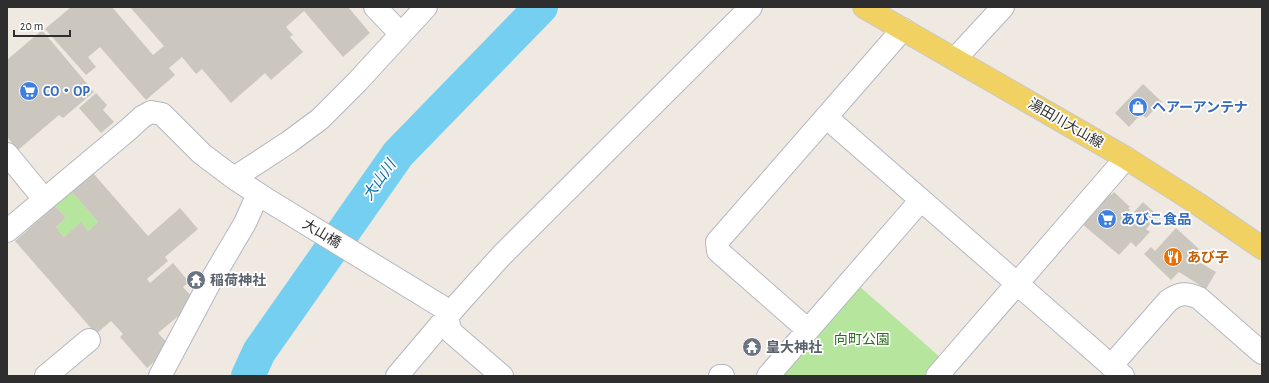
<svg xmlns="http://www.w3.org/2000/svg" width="1269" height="383" viewBox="0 0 1269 383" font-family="'Alegreya Sans','Noto Sans JP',sans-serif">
<rect width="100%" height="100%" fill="#efe9e1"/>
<path fill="#b6e59e" d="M 72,192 L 98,222 L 88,231 L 81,223 L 64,237 L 56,227 L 66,218 L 55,206 Z
M 859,286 L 940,357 L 924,376 L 780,376 Z"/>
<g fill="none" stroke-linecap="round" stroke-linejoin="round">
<path stroke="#75cff0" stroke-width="34" d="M 248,376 L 259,352 L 398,154 L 541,7"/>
</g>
<path fill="#cbc7bf" d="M 71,7 L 112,7 L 153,55 L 164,46 L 130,7 L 348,7 L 370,33 L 343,57 L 304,11 L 286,27 L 293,35 L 290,37 L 303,52 L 271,80 L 265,73 L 231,103 L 202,69 L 196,74 L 182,57 L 169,68 L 175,75 L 146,100 L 100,47 L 88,57 L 96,67 L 86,75 L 45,29 Z
M 42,30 L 94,92 L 63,118 L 59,115 L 18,150 L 7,137 L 7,60 Z
M 1143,84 L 1162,102 L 1146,118 L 1141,114 L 1129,127 L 1115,113 Z
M 96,93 L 107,105 L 103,110 L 114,122 L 101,133 L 79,108 Z
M 93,173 L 148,236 L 180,208 L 198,229 L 165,257 L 168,261 L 147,279 L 150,283 L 173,263 L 189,282 L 183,287 L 193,298 L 185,305 L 188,308 L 158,333 L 171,347 L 147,368 L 120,337 L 123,334 L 111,321 L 96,334 L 15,241 L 55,206 L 66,218 L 56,227 L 64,237 L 81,222 L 88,231 L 98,222 L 72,192 Z
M 1114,192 L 1130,207 L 1128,208 L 1130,210 L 1129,212 L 1132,214 L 1143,202 L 1158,216 L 1146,229 L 1150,232 L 1136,247 L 1131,242 L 1119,255 L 1082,224 L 1110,193 L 1111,195 Z
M 1176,228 L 1199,249 L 1194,256 L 1200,259 L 1199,262 L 1216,272 L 1206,289 L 1179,272 L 1171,280 L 1144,254 L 1151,247 L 1155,251 Z"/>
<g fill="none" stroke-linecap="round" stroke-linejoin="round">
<defs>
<path id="minor" d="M 375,7 L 401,34
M 955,59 L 1003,7
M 826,117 L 1123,376
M 7,154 L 44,199
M 234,178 L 289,142 L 320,119 L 357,82 L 426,7
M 7,231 L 129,129 L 142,117 L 151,112 L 162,114 L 202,154 L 234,178 L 266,199 L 444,308 L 451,332 L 502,376
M 808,330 L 718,251 L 717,242 L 903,29
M 1111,366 L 1168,301 C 1179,293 1186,292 1199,298 L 1262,353
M 46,376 L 89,340
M 160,376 L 209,284 L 245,223 L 258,194
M 397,376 L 457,305 L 502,255 L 751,7
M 720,376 L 723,376
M 768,376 L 921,200
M 937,376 L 1126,158"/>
<path id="major" d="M 864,7 L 1126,158 L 1198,204 L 1262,248"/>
</defs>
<use href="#minor" stroke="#b4b7c1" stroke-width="24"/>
<use href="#major" stroke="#c9c9c9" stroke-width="24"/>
<use href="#minor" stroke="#fff" stroke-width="22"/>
<use href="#major" stroke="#f2d163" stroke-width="22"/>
</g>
<defs>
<symbol id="supermarket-disc" viewBox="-11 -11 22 22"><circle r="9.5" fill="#3f7fe0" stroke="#fff"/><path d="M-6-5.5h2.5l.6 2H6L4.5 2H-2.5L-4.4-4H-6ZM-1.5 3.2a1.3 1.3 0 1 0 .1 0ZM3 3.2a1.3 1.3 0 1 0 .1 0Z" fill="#fff"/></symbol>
<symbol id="shop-disc" viewBox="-11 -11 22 22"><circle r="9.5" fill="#3f7fe0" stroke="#fff"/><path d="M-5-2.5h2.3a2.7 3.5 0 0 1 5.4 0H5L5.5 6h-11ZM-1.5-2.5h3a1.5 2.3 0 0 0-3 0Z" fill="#fff"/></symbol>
<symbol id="restaurant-disc" viewBox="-11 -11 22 22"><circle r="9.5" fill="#e8710a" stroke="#fff"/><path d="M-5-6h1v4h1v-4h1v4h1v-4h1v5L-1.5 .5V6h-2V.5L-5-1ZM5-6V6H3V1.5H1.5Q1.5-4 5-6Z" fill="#fff"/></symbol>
<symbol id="temple-disc" viewBox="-11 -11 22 22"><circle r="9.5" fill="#6b7280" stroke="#fff"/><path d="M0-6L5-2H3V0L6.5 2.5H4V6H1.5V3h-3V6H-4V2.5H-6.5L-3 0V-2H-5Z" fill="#fff"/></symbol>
</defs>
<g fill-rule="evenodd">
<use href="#supermarket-disc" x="18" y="80" width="22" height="22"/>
<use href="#shop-disc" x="1127" y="96" width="22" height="22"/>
<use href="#supermarket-disc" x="1096" y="208" width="22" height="22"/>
<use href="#restaurant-disc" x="1162" y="246" width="22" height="22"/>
<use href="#temple-disc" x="185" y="269" width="22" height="22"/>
<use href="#temple-disc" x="741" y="336" width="22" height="22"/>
</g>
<g text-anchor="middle" stroke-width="3.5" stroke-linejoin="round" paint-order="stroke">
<g font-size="14" font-weight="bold" fill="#366cbe" stroke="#fff" text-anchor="start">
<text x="43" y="96">CO・OP</text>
<text x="1152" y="112">ヘアーアンテナ</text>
<text x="1121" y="224">あびこ食品</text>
</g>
<g font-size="14" fill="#2e2e2e" stroke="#fff">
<text transform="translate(1066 123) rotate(30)" y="5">湯田川大山線</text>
<text transform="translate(322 233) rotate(31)" y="5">大山橋</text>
</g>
<g font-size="14" font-weight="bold" fill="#c56008" stroke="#fff" text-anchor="start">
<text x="1187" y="262">あび子</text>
</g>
<g font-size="14" font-weight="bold" fill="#5b616d" stroke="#fff" text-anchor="start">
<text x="210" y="285">稲荷神社</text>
<text x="766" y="352">皇大神社</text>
</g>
<g font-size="14" fill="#2c6e1b" stroke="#fff">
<text x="862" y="344">向町公園</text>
</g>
<g font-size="15" font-style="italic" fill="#0d6fa3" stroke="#fff">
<text transform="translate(379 180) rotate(-55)" y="5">大山川</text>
</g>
</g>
<rect width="1269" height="383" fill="none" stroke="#2e2e2e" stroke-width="16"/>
<path d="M14 30v6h56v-6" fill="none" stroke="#2e2e2e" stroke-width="2"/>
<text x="20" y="30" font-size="12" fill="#2e2e2e" stroke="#ffffff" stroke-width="3" paint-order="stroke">20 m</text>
</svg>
